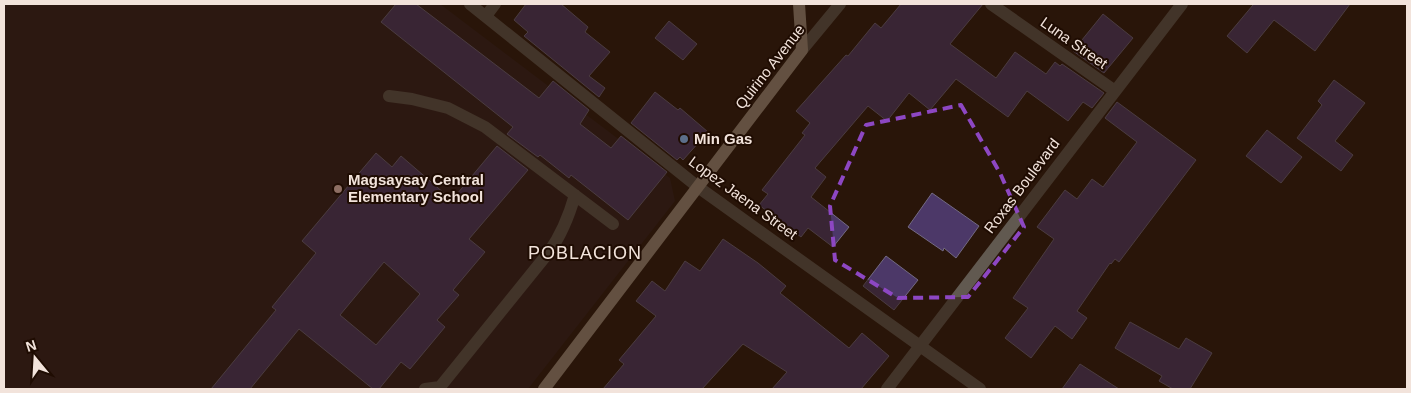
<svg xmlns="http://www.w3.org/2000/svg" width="1411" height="393" viewBox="0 0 1411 393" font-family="Arial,sans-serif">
<rect width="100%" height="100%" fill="#291509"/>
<path fill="#2f1c1c" d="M 4,4 L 440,4 L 670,178 L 675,201 L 528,389 L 4,389 Z"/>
<path fill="#4c3868" stroke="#736a83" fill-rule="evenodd" d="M 396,4 L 416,4 L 539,98 L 553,81 L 589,110 L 580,124 L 611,148 L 621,136 L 667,172 L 628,220 L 571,175 L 569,178 L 540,155 L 538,157 L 507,134 L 513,127 L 381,22 Z
M 526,4 L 561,4 L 588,27 L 585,32 L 610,52 L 589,76 L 605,88 L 599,97 L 524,36 L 528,32 L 514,20 Z
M 901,4 L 983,4 L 950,44 L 996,78 L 1015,52 L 1046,74 L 1055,62 L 1060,66 L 1062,64 L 1104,93 L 1092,108 L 1083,102 L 1068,121 L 1027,91 L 1008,117 L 956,79 L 930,110 L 909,93 L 887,121 L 868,106 L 815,168 L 826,177 L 811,197 L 849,227 L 833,247 L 808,228 L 801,237 L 759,205 L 768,194 L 762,190 L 805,135 L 802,133 L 810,123 L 796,111 L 846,55 L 848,56 L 875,23 L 881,28 Z
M 1252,4 L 1350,4 L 1315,51 L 1274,20 L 1247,53 L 1227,36 L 1253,5 Z
M 1103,14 L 1133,38 L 1104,73 L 1073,51 Z
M 669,21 L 697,44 L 683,60 L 655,38 Z
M 1334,80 L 1365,103 L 1335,141 L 1353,155 L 1341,171 L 1297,138 L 1322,105 L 1318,101 Z
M 655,92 L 678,110 L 680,108 L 708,132 L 683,160 L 680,157 L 677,160 L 631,123 Z
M 1117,102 L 1196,160 L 1119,262 L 1115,259 L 1111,264 L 1110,263 L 1077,311 L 1087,318 L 1072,339 L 1055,326 L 1031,358 L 1005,338 L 1028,308 L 1013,298 L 1054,239 L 1037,227 L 1065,190 L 1077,199 L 1092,179 L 1103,187 L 1137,142 L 1105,118 Z
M 1267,130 L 1302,157 L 1281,183 L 1246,156 Z
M 497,146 L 528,170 L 469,239 L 485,252 L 453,290 L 459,295 L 437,320 L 445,327 L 410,369 L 401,362 L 379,389 L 373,389 L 299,329 L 250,389 L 211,389 L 276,310 L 272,307 L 316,253 L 302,241 L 376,153 L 392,167 L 401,156 L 452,200 ZM 384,262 L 420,294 L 376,345 L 340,315 Z
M 932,193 L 979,226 L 956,258 L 944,248 L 943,251 L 908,227 Z
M 723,239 L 758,263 L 786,286 L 780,293 L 849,348 L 862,333 L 889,356 L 861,389 L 772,389 L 787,372 L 743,344 L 702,389 L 603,389 L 624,364 L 619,360 L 656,316 L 636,301 L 652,281 L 665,291 L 685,261 L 700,271 Z
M 886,256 L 918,280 L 894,310 L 863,286 Z
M 1130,322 L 1179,349 L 1186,338 L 1212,353 L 1190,389 L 1173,389 L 1159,381 L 1162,376 L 1115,348 Z
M 1080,364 L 1119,389 L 1062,389 Z"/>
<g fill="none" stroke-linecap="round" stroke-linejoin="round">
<path stroke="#615950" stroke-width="12" d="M 470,4 L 698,187 L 980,389
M 991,4 L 1115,91
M 486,16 L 495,4
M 802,50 L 840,4
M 389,96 L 412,99 L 448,108 L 485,127 L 613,224
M 425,389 L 440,387 L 549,252 C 562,234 569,216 575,195
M 887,389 L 1182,4"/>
<path stroke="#a89885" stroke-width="12" d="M 544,389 L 802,50 L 799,4"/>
</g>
<path d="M0 0H1411V393H0ZM 961,105 L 1000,173 L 1024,227 L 968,297 L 898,298 L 835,260 L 830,206 L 866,125 Z" fill="#291509" fill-opacity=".55" fill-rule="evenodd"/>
<path fill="none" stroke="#8d47c3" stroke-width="4" stroke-dasharray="10 6" stroke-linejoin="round" d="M 961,105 L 1000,173 L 1024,227 L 968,297 L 898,298 L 835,260 L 830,206 L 866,125 Z"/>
<circle fill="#5c6f8a" stroke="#1f0c02" stroke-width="2" cx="684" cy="139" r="5"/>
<circle fill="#8d6e63" stroke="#1f0c02" stroke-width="2" cx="338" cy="189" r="5"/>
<g text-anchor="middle" stroke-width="4" stroke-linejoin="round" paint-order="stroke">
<g font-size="15" fill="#f2e3db" stroke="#1f0c02">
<text transform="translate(1074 43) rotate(35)" y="5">Luna Street</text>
<text transform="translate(770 67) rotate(-52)" y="5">Quirino Avenue</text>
<text transform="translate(1022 186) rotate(-53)" y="5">Roxas Boulevard</text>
<text transform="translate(743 198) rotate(36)" y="5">Lopez Jaena Street</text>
</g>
<g font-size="15" font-weight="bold" fill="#f2e3db" stroke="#1f0c02" text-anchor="start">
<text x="694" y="144">Min Gas</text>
<text x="348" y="185">Magsaysay Central<tspan x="348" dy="17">Elementary School</tspan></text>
</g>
<g font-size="18" letter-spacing="1" fill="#f2e3db" stroke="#1f0c02">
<text x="585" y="259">POBLACION</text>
</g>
</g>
<rect width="1411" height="393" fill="none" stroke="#f2e3db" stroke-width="10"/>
<g transform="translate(35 358) rotate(342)" stroke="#1f0c02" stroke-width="4" paint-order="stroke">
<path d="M0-4L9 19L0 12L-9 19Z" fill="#f2e3db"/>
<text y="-8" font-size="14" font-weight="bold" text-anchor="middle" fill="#f2e3db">N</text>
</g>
</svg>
